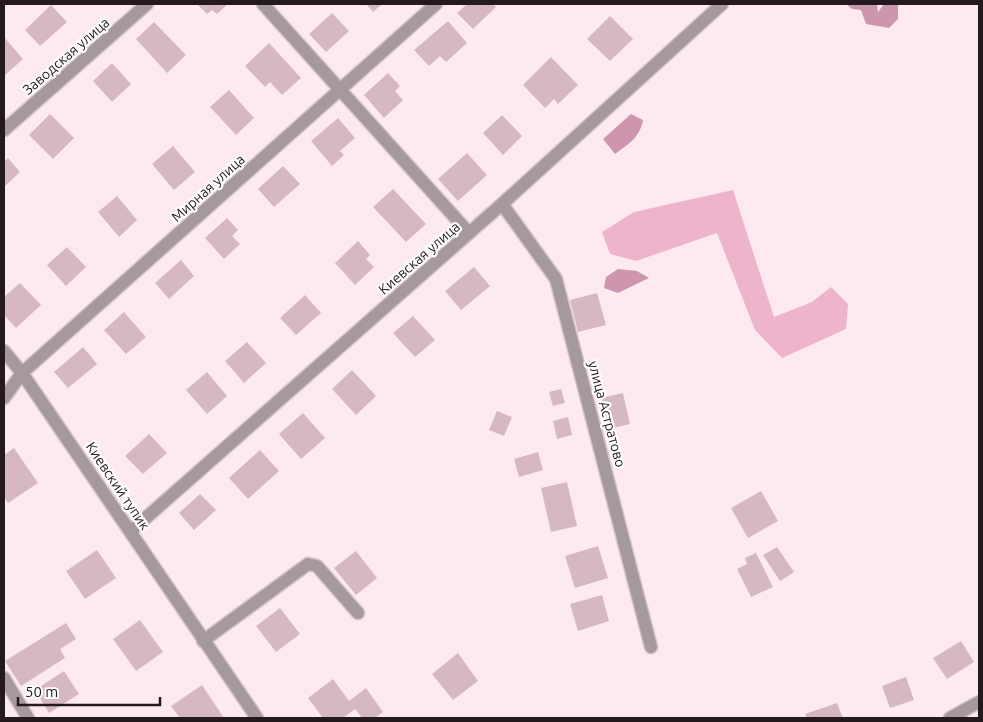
<svg xmlns="http://www.w3.org/2000/svg" width="983" height="722" viewBox="0 0 983 722" font-family="Ubuntu,sans-serif">
<rect width="100%" height="100%" fill="#fdeaf1"/>
<path fill="#edb4cc" d="M 733,190 L 774,317 L 812,302 L 831,287 L 848,304 L 846,329 L 782,358 L 755,330 L 717,233 L 636,261 L 610,254 L 602,232 L 634,212 Z"/>
<path fill="#cd96ae" d="M 846,4 L 877,4 L 878,12 L 884,4 L 898,4 L 898,19 L 889,28 L 866,24 L 861,10 L 852,9 Z
M 631,114 L 643,120 C 640,137 629,144 615,154 L 603,139 Z
M 618,269 L 637,271 L 649,278 L 618,293 L 604,288 L 606,277 Z"/>
<path fill="#d6b8c4" d="M 197,4 L 228,4 L 217,14 L 212,10 L 207,14 Z
M 366,4 L 382,4 L 373,12 Z
M 467,4 L 493,4 L 496,7 L 473,29 L 457,13 Z
M 51,5 L 67,22 L 40,46 L 25,30 Z
M 332,13 L 349,31 L 326,52 L 309,34 Z
M 610,16 L 633,39 L 610,61 L 587,39 Z
M 448,21 L 467,43 L 446,62 L 440,56 L 429,66 L 414,50 Z
M 154,22 L 186,55 L 167,73 L 136,39 Z
M 4,37 L 23,59 L 4,76 Z
M 269,43 L 301,78 L 282,95 L 270,82 L 265,87 L 245,66 Z
M 551,57 L 578,85 L 558,104 L 554,99 L 545,108 L 523,85 Z
M 112,63 L 131,84 L 112,102 L 93,81 Z
M 388,73 L 400,86 L 395,91 L 403,100 L 384,118 L 364,95 Z
M 229,90 L 254,118 L 236,135 L 210,107 Z
M 50,114 L 74,138 L 53,159 L 29,135 Z
M 502,115 L 522,136 L 503,155 L 483,133 Z
M 338,118 L 355,138 L 340,151 L 344,155 L 332,166 L 311,141 Z
M 173,146 L 195,172 L 174,190 L 152,164 Z
M 467,153 L 487,175 L 458,201 L 438,179 Z
M 8,158 L 20,172 L 4,187 L 4,162 Z
M 283,166 L 300,184 L 274,207 L 258,189 Z
M 393,189 L 426,224 L 406,242 L 373,207 Z
M 117,196 L 137,220 L 119,237 L 98,212 Z
M 227,218 L 238,230 L 232,236 L 240,244 L 224,259 L 205,238 Z
M 358,241 L 370,255 L 366,259 L 374,267 L 355,285 L 335,263 Z
M 67,247 L 86,267 L 66,286 L 47,265 Z
M 181,260 L 194,276 L 169,299 L 155,283 Z
M 474,267 L 490,286 L 461,310 L 445,291 Z
M 20,283 L 41,305 L 16,328 L 4,315 L 4,297 Z
M 597,293 L 606,325 L 578,332 L 570,300 Z
M 305,295 L 321,313 L 296,335 L 280,318 Z
M 124,312 L 146,337 L 126,354 L 104,330 Z
M 413,316 L 435,340 L 415,357 L 393,333 Z
M 247,342 L 266,363 L 244,383 L 225,361 Z
M 83,347 L 97,364 L 68,388 L 54,372 Z
M 352,370 L 376,396 L 356,415 L 332,389 Z
M 207,372 L 227,396 L 207,414 L 186,390 Z
M 561,389 L 565,403 L 553,406 L 549,392 Z
M 623,393 L 630,424 L 608,429 L 601,398 Z
M 497,411 L 512,417 L 504,436 L 489,430 Z
M 303,413 L 325,438 L 301,459 L 279,434 Z
M 568,417 L 572,435 L 557,439 L 553,421 Z
M 149,434 L 167,453 L 143,474 L 125,456 Z
M 14,448 L 38,483 L 8,503 L 4,497 L 4,455 Z
M 260,450 L 279,471 L 248,499 L 229,478 Z
M 538,452 L 543,470 L 519,477 L 514,459 Z
M 567,482 L 577,526 L 551,532 L 541,488 Z
M 761,491 L 778,521 L 748,538 L 731,508 Z
M 200,494 L 216,510 L 194,530 L 179,513 Z
M 598,546 L 608,578 L 575,588 L 565,556 Z
M 777,547 L 794,572 L 780,581 L 763,555 Z
M 97,550 L 116,578 L 85,599 L 66,571 Z
M 356,551 L 377,578 L 356,595 L 334,568 Z
M 756,553 L 773,587 L 751,597 L 737,569 L 747,564 L 745,558 Z
M 602,595 L 609,621 L 578,631 L 570,604 Z
M 280,608 L 300,634 L 276,652 L 256,626 Z
M 140,620 L 163,652 L 136,671 L 113,639 Z
M 66,623 L 76,639 L 60,649 L 65,658 L 21,686 L 5,661 Z
M 961,641 L 974,662 L 947,679 L 933,658 Z
M 458,653 L 478,681 L 453,700 L 432,674 Z
M 64,671 L 79,694 L 49,713 L 35,690 Z
M 906,677 L 914,700 L 890,708 L 882,686 Z
M 333,679 L 349,701 L 366,688 L 383,712 L 375,718 L 362,718 L 355,709 L 343,718 L 323,718 L 308,698 Z
M 202,685 L 224,718 L 180,718 L 171,706 Z
M 837,703 L 843,718 L 807,718 L 805,714 Z"/>
<g fill="none" stroke-linecap="round" stroke-linejoin="round">
<defs>
<path id="minor" d="M 263,4 L 469,233
M 4,130 L 147,4
M 502,204 L 556,279 L 651,647
M 4,351 L 22,373 L 257,718
M 4,398 L 22,373 L 436,4
M 131,531 L 502,204 L 722,4
M 203,641 L 308,564 L 317,566 L 358,613
M 4,678 L 28,718
M 950,718 L 979,702"/>
</defs>
<use href="#minor" stroke="#d6c4cb" stroke-width="15"/>
<use href="#minor" stroke="#a6999e" stroke-width="12"/>
</g>
<g text-anchor="middle" stroke-width="4.5" stroke-linejoin="round" paint-order="stroke">
<g font-size="14" fill="#24191e" stroke="#fdfdfd">
<text transform="translate(66 56) rotate(-41)" y="5">Заводская улица</text>
<text transform="translate(208 188) rotate(-42)" y="5">Мирная улица</text>
<text transform="translate(419 258) rotate(-41)" y="5">Киевская улица</text>
<text transform="translate(607 414) rotate(75)" y="5">улица Астратово</text>
<text transform="translate(118 486) rotate(56)" y="5">Киевский тупик</text>
</g>
</g>
<rect width="983" height="722" fill="none" stroke="#24191e" stroke-width="10"/>
<path d="M18 697v8h142v-8" fill="none" stroke="#24191e" stroke-width="2.5"/>
<text x="25" y="697" font-size="15" fill="#24191e" stroke="#fdfdfd" stroke-width="4" paint-order="stroke">50 m</text>
</svg>
